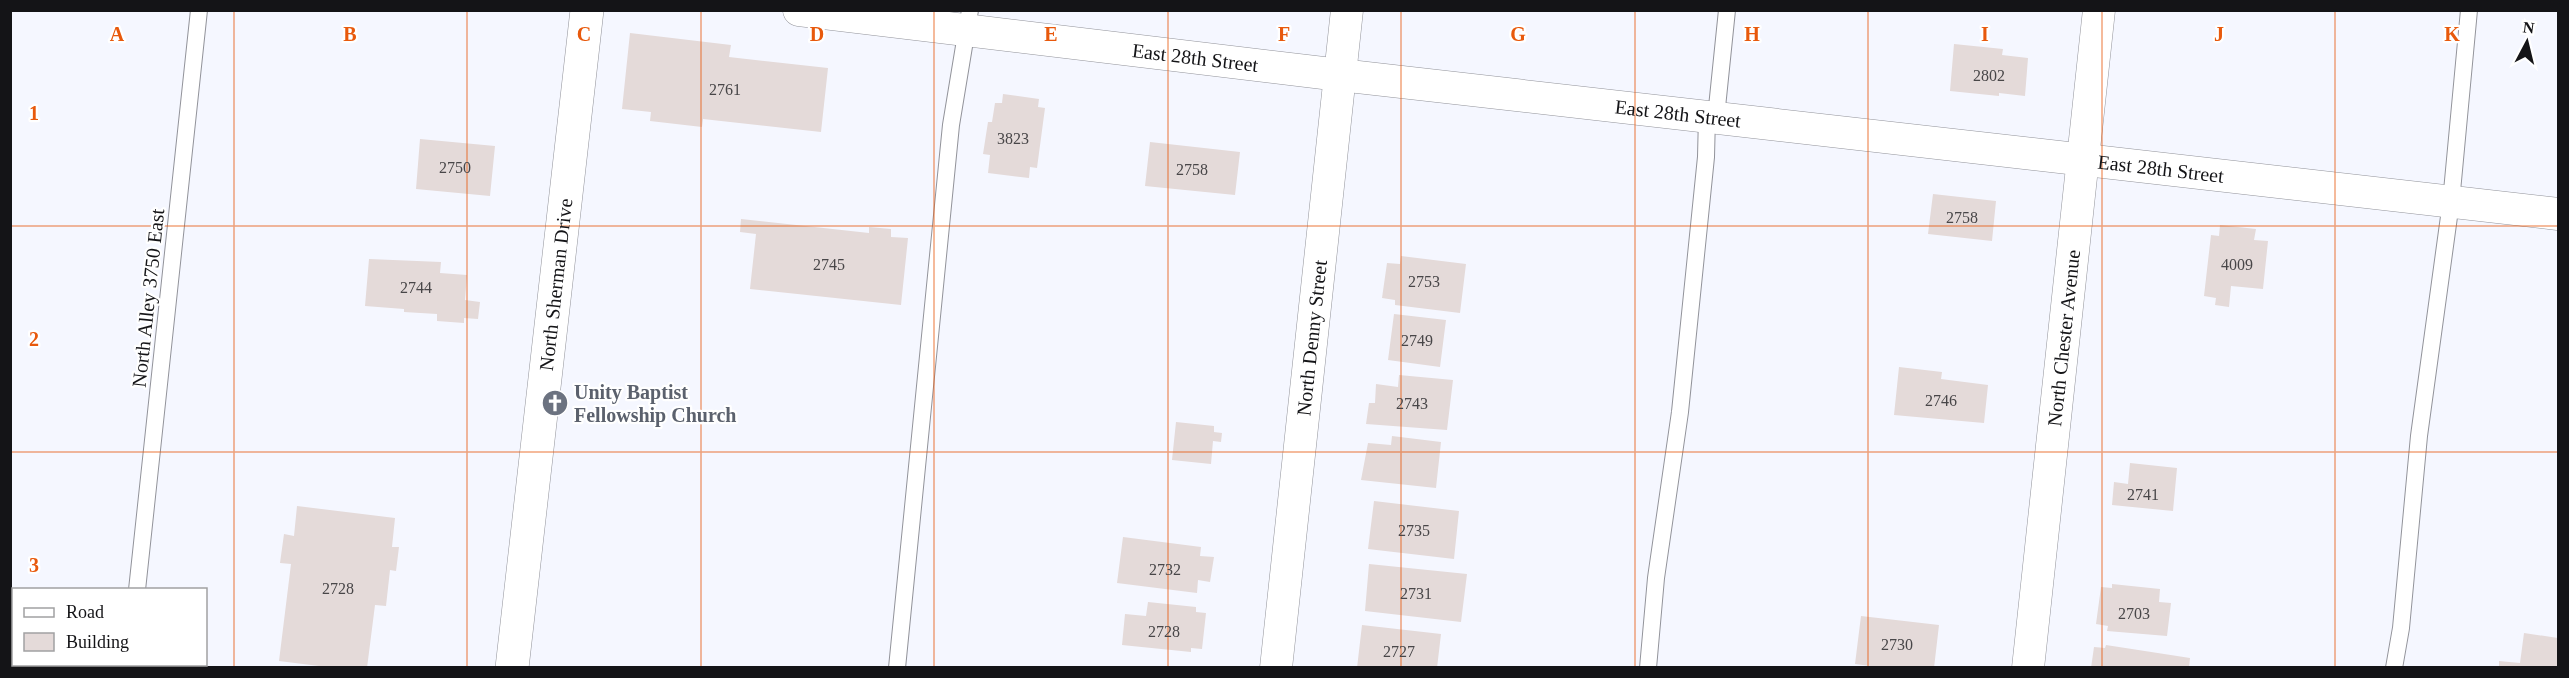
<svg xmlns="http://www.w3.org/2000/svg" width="2569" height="678" viewBox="0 0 2569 678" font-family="Georgia,serif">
<rect width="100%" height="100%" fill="#f5f7ff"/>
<path fill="#e4dad9" d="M 630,33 L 731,45 L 729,57 L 828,68 L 821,132 L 703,119 L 702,127 L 650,121 L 651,112 L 622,109 Z
M 1954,44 L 2003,49 L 2002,55 L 2028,58 L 2025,96 L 1999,93 L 1999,96 L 1950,91 Z
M 1003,94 L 1039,99 L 1038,107 L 1045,108 L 1037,168 L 1030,167 L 1029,178 L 988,173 L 990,155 L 983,154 L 988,122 L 992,122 L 995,103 L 1002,103 Z
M 420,139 L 495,146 L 490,196 L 416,189 Z
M 1150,142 L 1240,152 L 1235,195 L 1145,186 Z
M 1933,194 L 1996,201 L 1992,241 L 1928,234 Z
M 741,219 L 869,233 L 869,227 L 891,229 L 891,237 L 908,238 L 901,305 L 750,289 L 756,234 L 740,232 Z
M 2220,225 L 2256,229 L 2254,240 L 2268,241 L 2263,289 L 2231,286 L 2229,307 L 2215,305 L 2216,298 L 2204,296 L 2211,235 L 2219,236 Z
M 1401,256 L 1466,264 L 1460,313 L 1395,305 L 1395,300 L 1382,298 L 1387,263 L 1400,264 Z
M 369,259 L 441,262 L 440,273 L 467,275 L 465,300 L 480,302 L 478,319 L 464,318 L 464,323 L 437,321 L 437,314 L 404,312 L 404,309 L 365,306 Z
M 1394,314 L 1446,320 L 1440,367 L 1388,360 Z
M 1899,367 L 1942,372 L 1941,379 L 1988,385 L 1984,423 L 1894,415 Z
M 1399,375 L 1453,380 L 1447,430 L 1366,424 L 1369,403 L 1375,403 L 1376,384 L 1398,387 Z
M 1176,422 L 1214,426 L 1214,432 L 1222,433 L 1221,442 L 1213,441 L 1211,464 L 1172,460 Z
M 1392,436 L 1441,442 L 1436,488 L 1361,480 L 1368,443 L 1391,445 Z
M 2130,463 L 2177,468 L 2173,511 L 2112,505 L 2114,482 L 2128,484 Z
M 1374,501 L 1459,511 L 1454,559 L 1368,549 Z
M 297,506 L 395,518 L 392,547 L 399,547 L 396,571 L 390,570 L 386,606 L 375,605 L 367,668 L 335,668 L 279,661 L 291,564 L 280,563 L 284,534 L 294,536 Z
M 1123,537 L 1201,547 L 1200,556 L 1214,557 L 1210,582 L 1198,580 L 1197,593 L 1117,583 Z
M 1369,564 L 1467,574 L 1461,622 L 1365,611 Z
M 2112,584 L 2160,589 L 2159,602 L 2171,603 L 2167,636 L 2107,631 L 2108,626 L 2096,624 L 2101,587 L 2112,588 Z
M 1148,602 L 1196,607 L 1196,612 L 1206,613 L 1202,649 L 1191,648 L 1191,652 L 1122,645 L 1125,614 L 1146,616 Z
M 1861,616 L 1939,625 L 1934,668 L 1886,668 L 1855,664 Z
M 1362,625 L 1441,634 L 1437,668 L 1357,668 Z
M 2524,633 L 2558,638 L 2558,668 L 2499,668 L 2499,661 L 2520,663 Z
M 2106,645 L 2190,658 L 2189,668 L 2091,668 L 2094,647 L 2105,648 Z"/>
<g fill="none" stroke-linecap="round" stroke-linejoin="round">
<defs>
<path id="service" d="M 1716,117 L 1727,10
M 137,590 L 199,10
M 127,668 L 128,664
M 897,668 L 951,125 L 970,10
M 1648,668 L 1656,578 L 1680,412 L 1706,157 L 1707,116
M 2394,668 L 2401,628 L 2419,436 L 2451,202 L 2469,10"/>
<g id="minor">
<path id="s1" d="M 799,10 L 1340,75 L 2558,214"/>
<path id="s2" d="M 1276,668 L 1347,10"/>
<path id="s3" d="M 2028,668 L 2099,10"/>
</g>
<g id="secondary">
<path id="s4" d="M 512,668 L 587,10"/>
</g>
</defs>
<use href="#service" stroke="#92939a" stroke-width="18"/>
<use href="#minor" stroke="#92939a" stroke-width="33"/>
<use href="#secondary" stroke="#92939a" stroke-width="34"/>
<use href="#service" stroke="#fff" stroke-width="16"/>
<use href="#minor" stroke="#fff" stroke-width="32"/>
<use href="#secondary" stroke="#fff" stroke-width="33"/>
</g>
<path fill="none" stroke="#e8590c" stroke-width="1.5" stroke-opacity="0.55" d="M 234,10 L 234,668M 467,10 L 467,668M 701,10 L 701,668M 934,10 L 934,668M 1168,10 L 1168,668M 1401,10 L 1401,668M 1635,10 L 1635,668M 1868,10 L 1868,668M 2102,10 L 2102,668M 2335,10 L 2335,668M 10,226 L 2558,226M 10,452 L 2558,452"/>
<defs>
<symbol id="church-disc" viewBox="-11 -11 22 22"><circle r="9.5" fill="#6b7280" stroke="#fff"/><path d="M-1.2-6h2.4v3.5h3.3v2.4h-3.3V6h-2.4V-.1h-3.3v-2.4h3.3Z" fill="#fff"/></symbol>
</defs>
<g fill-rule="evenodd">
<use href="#church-disc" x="540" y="388" width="30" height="30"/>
</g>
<g text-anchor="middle" stroke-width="4.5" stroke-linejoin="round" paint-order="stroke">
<g font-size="16" fill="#484648">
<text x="1989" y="81">2802</text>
<text x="725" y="95">2761</text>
<text x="1013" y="144">3823</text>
<text x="455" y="173">2750</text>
<text x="1192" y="175">2758</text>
<text x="1962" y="223">2758</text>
<text x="829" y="270">2745</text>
<text x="2237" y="270">4009</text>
<text x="1424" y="287">2753</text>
<text x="416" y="293">2744</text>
<text x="1417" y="346">2749</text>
<text x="1941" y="406">2746</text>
<text x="1412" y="409">2743</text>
<text x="2143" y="500">2741</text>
<text x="1414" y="536">2735</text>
<text x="1165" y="575">2732</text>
<text x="338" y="594">2728</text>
<text x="1416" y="599">2731</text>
<text x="2134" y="619">2703</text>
<text x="1164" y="637">2728</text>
<text x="1897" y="650">2730</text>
<text x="1399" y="657">2727</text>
</g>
<g font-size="20" fill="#141417" stroke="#fff">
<text dy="7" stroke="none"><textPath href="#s1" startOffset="399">East 28th Street</textPath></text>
<text dy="7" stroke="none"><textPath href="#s1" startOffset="885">East 28th Street</textPath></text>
<text dy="7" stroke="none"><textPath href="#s1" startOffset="1371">East 28th Street</textPath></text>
<text dy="7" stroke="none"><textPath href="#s4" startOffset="386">North Sherman Drive</textPath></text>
<text transform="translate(148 298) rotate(-84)" y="7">North Alley 3750 East</text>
<text dy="7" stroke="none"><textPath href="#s2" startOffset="332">North Denny Street</textPath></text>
<text dy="7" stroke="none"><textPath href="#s3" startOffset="332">North Chester Avenue</textPath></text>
</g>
<g font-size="20" font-weight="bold" fill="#5b616d" stroke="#fff" text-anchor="start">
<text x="574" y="399">Unity Baptist<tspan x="574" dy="23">Fellowship Church</tspan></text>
</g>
</g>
<g font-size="20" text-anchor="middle" font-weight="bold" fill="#e8590c" stroke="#fff" stroke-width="4.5" stroke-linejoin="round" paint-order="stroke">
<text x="117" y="41">A</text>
<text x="350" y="41">B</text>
<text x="584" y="41">C</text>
<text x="817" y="41">D</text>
<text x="1051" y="41">E</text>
<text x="1284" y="41">F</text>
<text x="1518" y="41">G</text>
<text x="1752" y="41">H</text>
<text x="1985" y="41">I</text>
<text x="2219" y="41">J</text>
<text x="2452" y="41">K</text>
<text x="34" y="120">1</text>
<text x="34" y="346">2</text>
<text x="34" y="572">3</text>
</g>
<rect width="2569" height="678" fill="none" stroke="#141417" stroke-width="24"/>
<rect x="12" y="588" width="195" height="78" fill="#ffffff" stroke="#a1a1a2" stroke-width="1.5"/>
<rect x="24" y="608" width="30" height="9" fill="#ffffff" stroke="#a1a1a2" stroke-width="1.5"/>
<text x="66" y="618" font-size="18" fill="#141417">Road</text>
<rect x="24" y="633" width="30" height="18" fill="#e4dad9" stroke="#a1a1a2" stroke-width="1.5"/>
<text x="66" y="648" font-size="18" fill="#141417">Building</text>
<g transform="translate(2527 42) rotate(7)" stroke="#ffffff" stroke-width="4.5" paint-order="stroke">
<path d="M0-4.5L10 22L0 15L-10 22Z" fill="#141417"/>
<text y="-9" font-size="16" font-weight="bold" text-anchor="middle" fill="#141417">N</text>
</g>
</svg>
